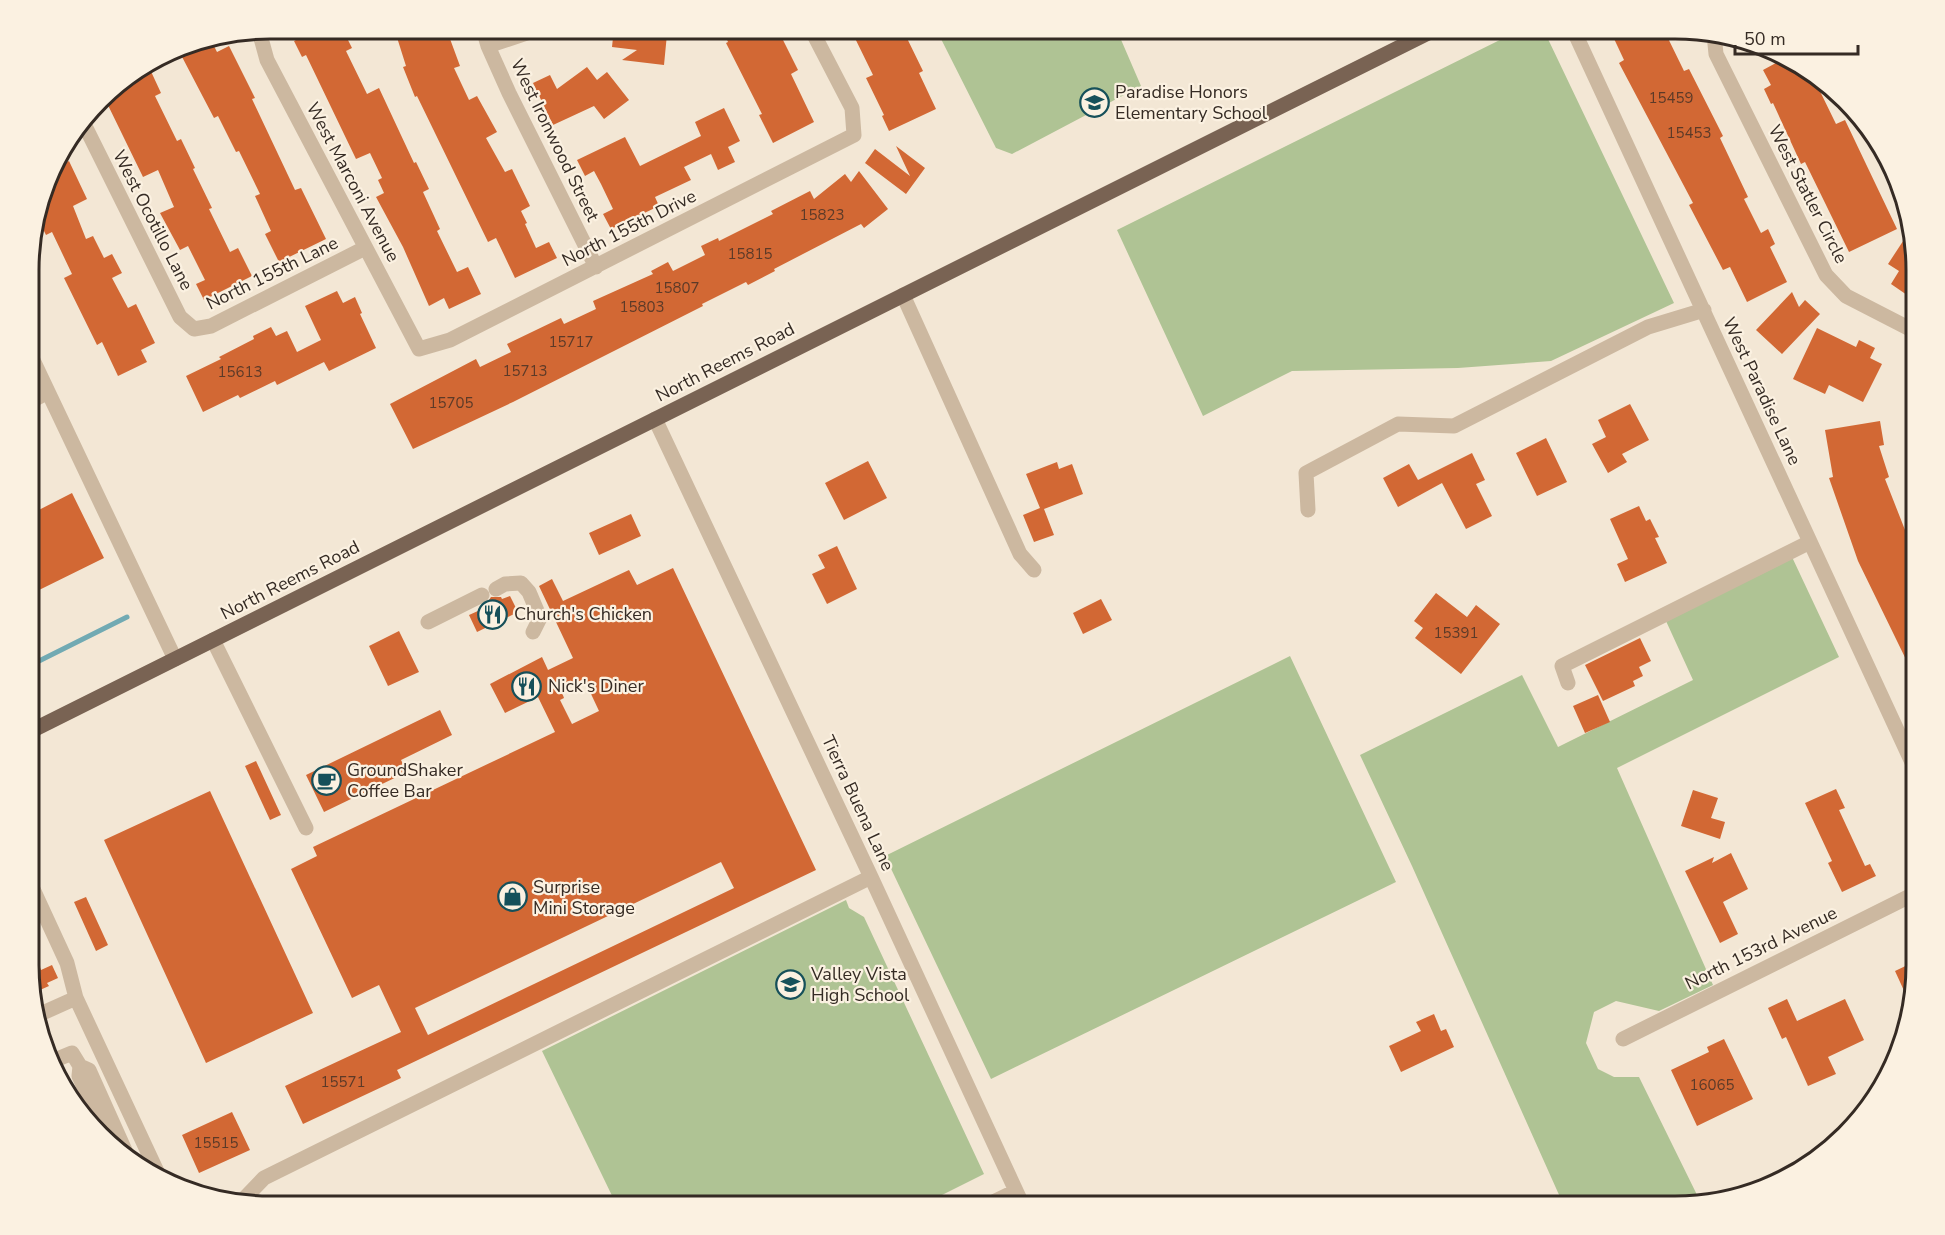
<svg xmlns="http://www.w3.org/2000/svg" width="1945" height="1235" viewBox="0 0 1945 1235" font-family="'Nunito Sans',sans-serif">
<rect width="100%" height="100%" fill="#f3e7d5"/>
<path fill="#afc394" d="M 936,29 L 1094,29 L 1101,35 L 1119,35 L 1141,86 L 1012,154 L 996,148 Z
M 1522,29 L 1536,37 L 1548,39 L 1674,303 L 1551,361 L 1458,368 L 1292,371 L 1203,416 L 1117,230 Z
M 1792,557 L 1839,657 L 1617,768 L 1713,985 L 1659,1011 L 1616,1001 L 1594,1012 L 1586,1043 L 1598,1069 L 1614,1077 L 1639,1077 L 1701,1203 L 1690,1206 L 1564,1206 L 1412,866 L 1360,755 L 1522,675 L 1558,747 L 1693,680 L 1666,621 Z
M 1290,656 L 1396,882 L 991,1079 L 885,856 Z
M 846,900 L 849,908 L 864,917 L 984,1174 L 920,1206 L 617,1206 L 542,1051 Z"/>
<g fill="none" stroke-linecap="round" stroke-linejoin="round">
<path stroke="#71aab3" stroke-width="5" d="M 31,665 L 127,617"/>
</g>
<path fill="#d26834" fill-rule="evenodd" d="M 319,28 L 342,28 L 352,48 L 346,51 L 367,94 L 379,88 L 414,163 L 416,162 L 429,189 L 423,192 L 440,229 L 437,231 L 457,272 L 468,267 L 481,294 L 449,309 L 444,298 L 429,306 L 403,247 L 376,197 L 384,193 L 378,180 L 382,178 L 370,153 L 356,159 L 306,55 L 302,57 L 294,41 Z
M 394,28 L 446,28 L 460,66 L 454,68 L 469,100 L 477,96 L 497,132 L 486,138 L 505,172 L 512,169 L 530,206 L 521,211 L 527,223 L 525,224 L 536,248 L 549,242 L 557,258 L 515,278 L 496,238 L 488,242 L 417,96 L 415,97 L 403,67 L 406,66 Z
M 614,28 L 667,34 L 664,65 L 622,60 L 637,50 L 612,47 Z
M 722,28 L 777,28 L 798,70 L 791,74 L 814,122 L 773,143 L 759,115 L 762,114 L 726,43 L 728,42 Z
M 850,28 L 902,28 L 923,71 L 919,73 L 936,109 L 889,131 L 882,116 L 884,115 L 866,78 L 873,75 Z
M 1609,28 L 1663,28 L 1684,71 L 1689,69 L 1723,136 L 1720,138 L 1748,197 L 1744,199 L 1761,233 L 1768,229 L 1775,244 L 1770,247 L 1787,282 L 1747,302 L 1730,267 L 1723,270 L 1689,205 L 1693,203 L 1619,63 L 1624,60 Z
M 211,40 L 217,52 L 229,46 L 255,98 L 252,99 L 295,190 L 301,188 L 326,239 L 279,262 L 265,234 L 271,231 L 255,196 L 260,194 L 239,151 L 236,152 L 218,116 L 214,118 L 180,53 L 199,43 Z
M 1785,58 L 1809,69 L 1819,80 L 1815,81 L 1836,124 L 1845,120 L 1897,229 L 1849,252 L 1805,162 L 1801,164 L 1773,103 L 1771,104 L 1764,89 L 1771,85 L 1763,70 Z
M 148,65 L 161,93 L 155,96 L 177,141 L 181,139 L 195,168 L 193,169 L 212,208 L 209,209 L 230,252 L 238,248 L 252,276 L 204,300 L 196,284 L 205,280 L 188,246 L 180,250 L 160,213 L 174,207 L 158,170 L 143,177 L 104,97 L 111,89 Z
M 587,67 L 597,80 L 607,72 L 629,100 L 604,119 L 594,106 L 553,125 L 533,83 L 550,75 L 557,89 Z
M 724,108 L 740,141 L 728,147 L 735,162 L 718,170 L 711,154 L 684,167 L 691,180 L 655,197 L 659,206 L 611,229 L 603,214 L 613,209 L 601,184 L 594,171 L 585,176 L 577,160 L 625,137 L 640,166 L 701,136 L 695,122 Z
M 896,146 L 925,168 L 906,194 L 865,163 L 875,149 L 910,176 Z
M 56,160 L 60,166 L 69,161 L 87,199 L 73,206 L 86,239 L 93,236 L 104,258 L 112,254 L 122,273 L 112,278 L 128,308 L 136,304 L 155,343 L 141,350 L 147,362 L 118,376 L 102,342 L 97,345 L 64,278 L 72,274 L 52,232 L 46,235 L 37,217 Z
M 859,171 L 888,209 L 864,228 L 861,224 L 774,269 L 775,271 L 748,285 L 746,282 L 702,304 L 703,306 L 513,402 L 413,449 L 390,404 L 476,359 L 480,367 L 511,352 L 507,344 L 561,318 L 564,324 L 596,309 L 593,301 L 653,274 L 651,271 L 668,262 L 673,271 L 705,255 L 701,246 L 718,238 L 719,241 L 773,214 L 771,211 L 810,191 L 814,199 L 845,174 L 851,182 Z
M 1909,232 L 1916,255 L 1916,282 L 1907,295 L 1891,284 L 1899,271 L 1888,264 Z
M 337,291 L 343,303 L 355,297 L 362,313 L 360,314 L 376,348 L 329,371 L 324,362 L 277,385 L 275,381 L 240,398 L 238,395 L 203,412 L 186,376 L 221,359 L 219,357 L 254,339 L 253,336 L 271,327 L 276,336 L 287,331 L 297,352 L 321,340 L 305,306 Z
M 1792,292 L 1799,307 L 1805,300 L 1820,314 L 1782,354 L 1756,330 Z
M 1817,328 L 1856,347 L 1859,340 L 1875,348 L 1870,358 L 1882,364 L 1863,402 L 1829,385 L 1825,394 L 1793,379 Z
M 1630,404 L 1649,440 L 1622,454 L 1627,462 L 1608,473 L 1592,444 L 1606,437 L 1598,420 Z
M 1880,421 L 1884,445 L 1879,446 L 1889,477 L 1885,479 L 1916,558 L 1916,680 L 1858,561 L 1829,478 L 1833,477 L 1825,430 Z
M 1546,438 L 1567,482 L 1537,496 L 1516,453 Z
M 1472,453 L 1485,480 L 1476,484 L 1492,516 L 1466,529 L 1442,483 L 1398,507 L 1383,478 L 1409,464 L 1418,480 Z
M 868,461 L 887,498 L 844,520 L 825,483 Z
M 1057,462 L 1059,469 L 1072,464 L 1083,494 L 1044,509 L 1054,535 L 1034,542 L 1023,515 L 1040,508 L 1026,474 Z
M 72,493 L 104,558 L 31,594 L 31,514 Z
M 1639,506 L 1646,521 L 1650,519 L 1659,537 L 1655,538 L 1667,563 L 1625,582 L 1617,564 L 1628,559 L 1610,519 Z
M 631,514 L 641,536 L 599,555 L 589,533 Z
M 837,546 L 857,589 L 827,604 L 812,574 L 825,568 L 818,555 Z
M 673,568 L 816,870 L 397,1070 L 401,1078 L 303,1124 L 285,1086 L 401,1032 L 379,985 L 352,998 L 291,869 L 317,856 L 313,847 L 555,732 L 538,697 L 505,713 L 490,684 L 542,657 L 548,670 L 573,658 L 539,586 L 552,579 L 563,601 L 629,570 L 637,585 ZM 584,679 L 599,711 L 572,724 L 560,700 L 564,698 L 561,690 ZM 721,862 L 734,888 L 428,1035 L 415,1008 Z
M 1436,593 L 1467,617 L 1476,605 L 1500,624 L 1461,674 L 1415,638 L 1423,628 L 1414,621 Z
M 510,596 L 518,612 L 477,632 L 469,615 L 489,606 L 487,603 L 491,597 L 501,597 L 502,599 Z
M 1101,599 L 1112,620 L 1083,634 L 1073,613 Z
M 399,631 L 419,672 L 388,686 L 369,646 Z
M 1640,638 L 1651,661 L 1639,667 L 1643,676 L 1633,681 L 1635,686 L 1603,701 L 1585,665 Z
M 1598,695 L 1610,722 L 1585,733 L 1573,706 Z
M 440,710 L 452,735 L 401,760 L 407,772 L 324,812 L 306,775 Z
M 256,761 L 281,815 L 270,820 L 245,766 Z
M 1836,789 L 1845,808 L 1839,810 L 1865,866 L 1870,864 L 1876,876 L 1842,892 L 1828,863 L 1832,861 L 1805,803 Z
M 1693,790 L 1718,798 L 1711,818 L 1725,822 L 1720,839 L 1681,826 Z
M 210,791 L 313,1013 L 206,1063 L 104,840 Z
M 1731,853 L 1748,889 L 1723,902 L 1738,934 L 1720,943 L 1685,871 L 1714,857 L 1712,863 Z
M 86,897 L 108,945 L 96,951 L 74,902 Z
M 31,947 L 41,970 L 52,965 L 58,978 L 47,983 L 49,986 L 31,994 Z
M 1916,961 L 1916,980 L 1911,1006 L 1895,971 Z
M 1787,999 L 1797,1021 L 1845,999 L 1864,1040 L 1828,1057 L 1836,1074 L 1808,1086 L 1786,1037 L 1782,1039 L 1768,1008 Z
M 1434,1014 L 1441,1031 L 1446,1029 L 1454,1047 L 1401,1072 L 1389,1046 L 1421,1031 L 1416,1022 Z
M 1724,1039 L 1753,1099 L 1697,1126 L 1671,1070 L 1709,1052 L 1707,1047 Z
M 232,1112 L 250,1150 L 199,1173 L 182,1135 Z"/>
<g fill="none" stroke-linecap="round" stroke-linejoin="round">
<path stroke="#ccb8a0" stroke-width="15" d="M 483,29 L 488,46 L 509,93 L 596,267
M 1573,29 L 1916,771
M 259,31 L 267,60 L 419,349 L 450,340 L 854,135 L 852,108 L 811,29
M 1714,34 L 1716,54 L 1826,275 L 1846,296 L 1916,332
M 488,46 L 539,29
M 84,124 L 180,317 L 194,329 L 211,326 L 365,248
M 903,295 L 1020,554 L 1034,570
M 31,356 L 175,659
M 1916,383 L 1914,401 L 1916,445
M 31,401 L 48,392
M 655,419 L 871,877 L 1023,1206
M 1308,510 L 1306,473 L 1398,424 L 1454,426 L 1648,327 L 1704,310
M 496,589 L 505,584 L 521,583 L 529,592 L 540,618 L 533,632
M 428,622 L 482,595
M 213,640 L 306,828
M 1568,683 L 1562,666 L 1810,542
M 31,885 L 67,963 L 76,998 L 38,1015
M 76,998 L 160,1178
M 1623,1039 L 1916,893
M 55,1060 L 72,1053 L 80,1066 L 89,1070 L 128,1157
M 80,1066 L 79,1076 L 108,1138
M 241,1202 L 264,1178 L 871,877
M 985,1206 L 1016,1191"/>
<path stroke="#796353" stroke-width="15" d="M 31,731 L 1436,29"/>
</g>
<defs>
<symbol id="school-ring" viewBox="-11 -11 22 22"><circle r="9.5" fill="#fbf1e1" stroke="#16505a" stroke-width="1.5"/><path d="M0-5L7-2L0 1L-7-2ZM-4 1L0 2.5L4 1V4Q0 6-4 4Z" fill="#16505a"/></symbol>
<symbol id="restaurant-ring" viewBox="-11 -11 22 22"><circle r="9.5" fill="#fbf1e1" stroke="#16505a" stroke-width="1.5"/><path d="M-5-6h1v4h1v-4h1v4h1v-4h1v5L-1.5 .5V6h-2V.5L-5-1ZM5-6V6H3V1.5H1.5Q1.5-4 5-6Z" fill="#16505a"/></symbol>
<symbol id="cafe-ring" viewBox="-11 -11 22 22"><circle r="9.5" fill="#fbf1e1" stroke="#16505a" stroke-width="1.5"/><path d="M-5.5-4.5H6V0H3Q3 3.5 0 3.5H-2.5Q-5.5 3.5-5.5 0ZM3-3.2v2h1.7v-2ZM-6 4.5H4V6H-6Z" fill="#16505a"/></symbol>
<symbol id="shop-ring" viewBox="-11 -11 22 22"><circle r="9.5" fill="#fbf1e1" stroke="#16505a" stroke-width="1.5"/><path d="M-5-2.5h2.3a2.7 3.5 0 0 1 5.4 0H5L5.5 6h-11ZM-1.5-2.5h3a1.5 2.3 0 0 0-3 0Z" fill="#16505a"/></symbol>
</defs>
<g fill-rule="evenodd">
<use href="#school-ring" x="1078" y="86" width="33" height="33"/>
<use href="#restaurant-ring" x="476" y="598" width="33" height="33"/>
<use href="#restaurant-ring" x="510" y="670" width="33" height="33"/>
<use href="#cafe-ring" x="310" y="764" width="33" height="33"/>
<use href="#shop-ring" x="496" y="880" width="33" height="33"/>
<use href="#school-ring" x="774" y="968" width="33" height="33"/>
</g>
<g text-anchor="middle" stroke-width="4.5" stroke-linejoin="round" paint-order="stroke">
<g font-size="15" fill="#5c3a28">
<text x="1671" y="103">15459</text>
<text x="1689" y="138">15453</text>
<text x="822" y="220">15823</text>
<text x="750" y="259">15815</text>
<text x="677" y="293">15807</text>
<text x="642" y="312">15803</text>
<text x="571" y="347">15717</text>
<text x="525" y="376">15713</text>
<text x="240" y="377">15613</text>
<text x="451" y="408">15705</text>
<text x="1456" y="638">15391</text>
<text x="343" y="1087">15571</text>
<text x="1712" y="1090">16065</text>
<text x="216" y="1148">15515</text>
</g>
<g font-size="18" fill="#352b24" stroke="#fbf1e1" text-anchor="start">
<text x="1115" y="98">Paradise Honors<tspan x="1115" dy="21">Elementary School</tspan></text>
<text x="514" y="620">Church's Chicken</text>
<text x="548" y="692">Nick's Diner</text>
<text x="347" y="776">GroundShaker<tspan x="347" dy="21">Coffee Bar</tspan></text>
<text x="533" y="893">Surprise<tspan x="533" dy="21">Mini Storage</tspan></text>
<text x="811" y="980">Valley Vista<tspan x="811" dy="21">High School</tspan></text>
</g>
<g font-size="18" fill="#352b24" stroke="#fbf1e1">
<text transform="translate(555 140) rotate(64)" y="6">West Ironwood Street</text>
<text transform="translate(353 182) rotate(62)" y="6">West Marconi Avenue</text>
<text transform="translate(1808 194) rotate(63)" y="6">West Statler Circle</text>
<text transform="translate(153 220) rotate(63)" y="6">West Ocotillo Lane</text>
<text transform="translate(629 228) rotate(-27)" y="6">North 155th Drive</text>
<text transform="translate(272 273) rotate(-26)" y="6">North 155th Lane</text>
<text transform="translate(725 362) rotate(-27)" y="6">North Reems Road</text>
<text transform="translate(1762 391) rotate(65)" y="6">West Paradise Lane</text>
<text transform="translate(290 580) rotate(-27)" y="6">North Reems Road</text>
<text transform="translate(858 803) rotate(65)" y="6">Tierra Buena Lane</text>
<text transform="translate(1761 948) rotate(-26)" y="6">North 153rd Avenue</text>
</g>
</g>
<path d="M0 0H1945V1235H0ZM270 39H1675A231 231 0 0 1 1906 270V965A231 231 0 0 1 1675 1196H270A231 231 0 0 1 39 965V270A231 231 0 0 1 270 39Z" fill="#fbf1e1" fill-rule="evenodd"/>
<path fill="none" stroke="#352b24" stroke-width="3" d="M270 39H1675A231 231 0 0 1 1906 270V965A231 231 0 0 1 1675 1196H270A231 231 0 0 1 39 965V270A231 231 0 0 1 270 39Z"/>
<path d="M1735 45v9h123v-9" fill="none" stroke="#352b24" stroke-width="3"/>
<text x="1744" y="45" font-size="18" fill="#352b24" stroke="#fbf1e1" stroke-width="4.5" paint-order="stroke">50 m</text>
</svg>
